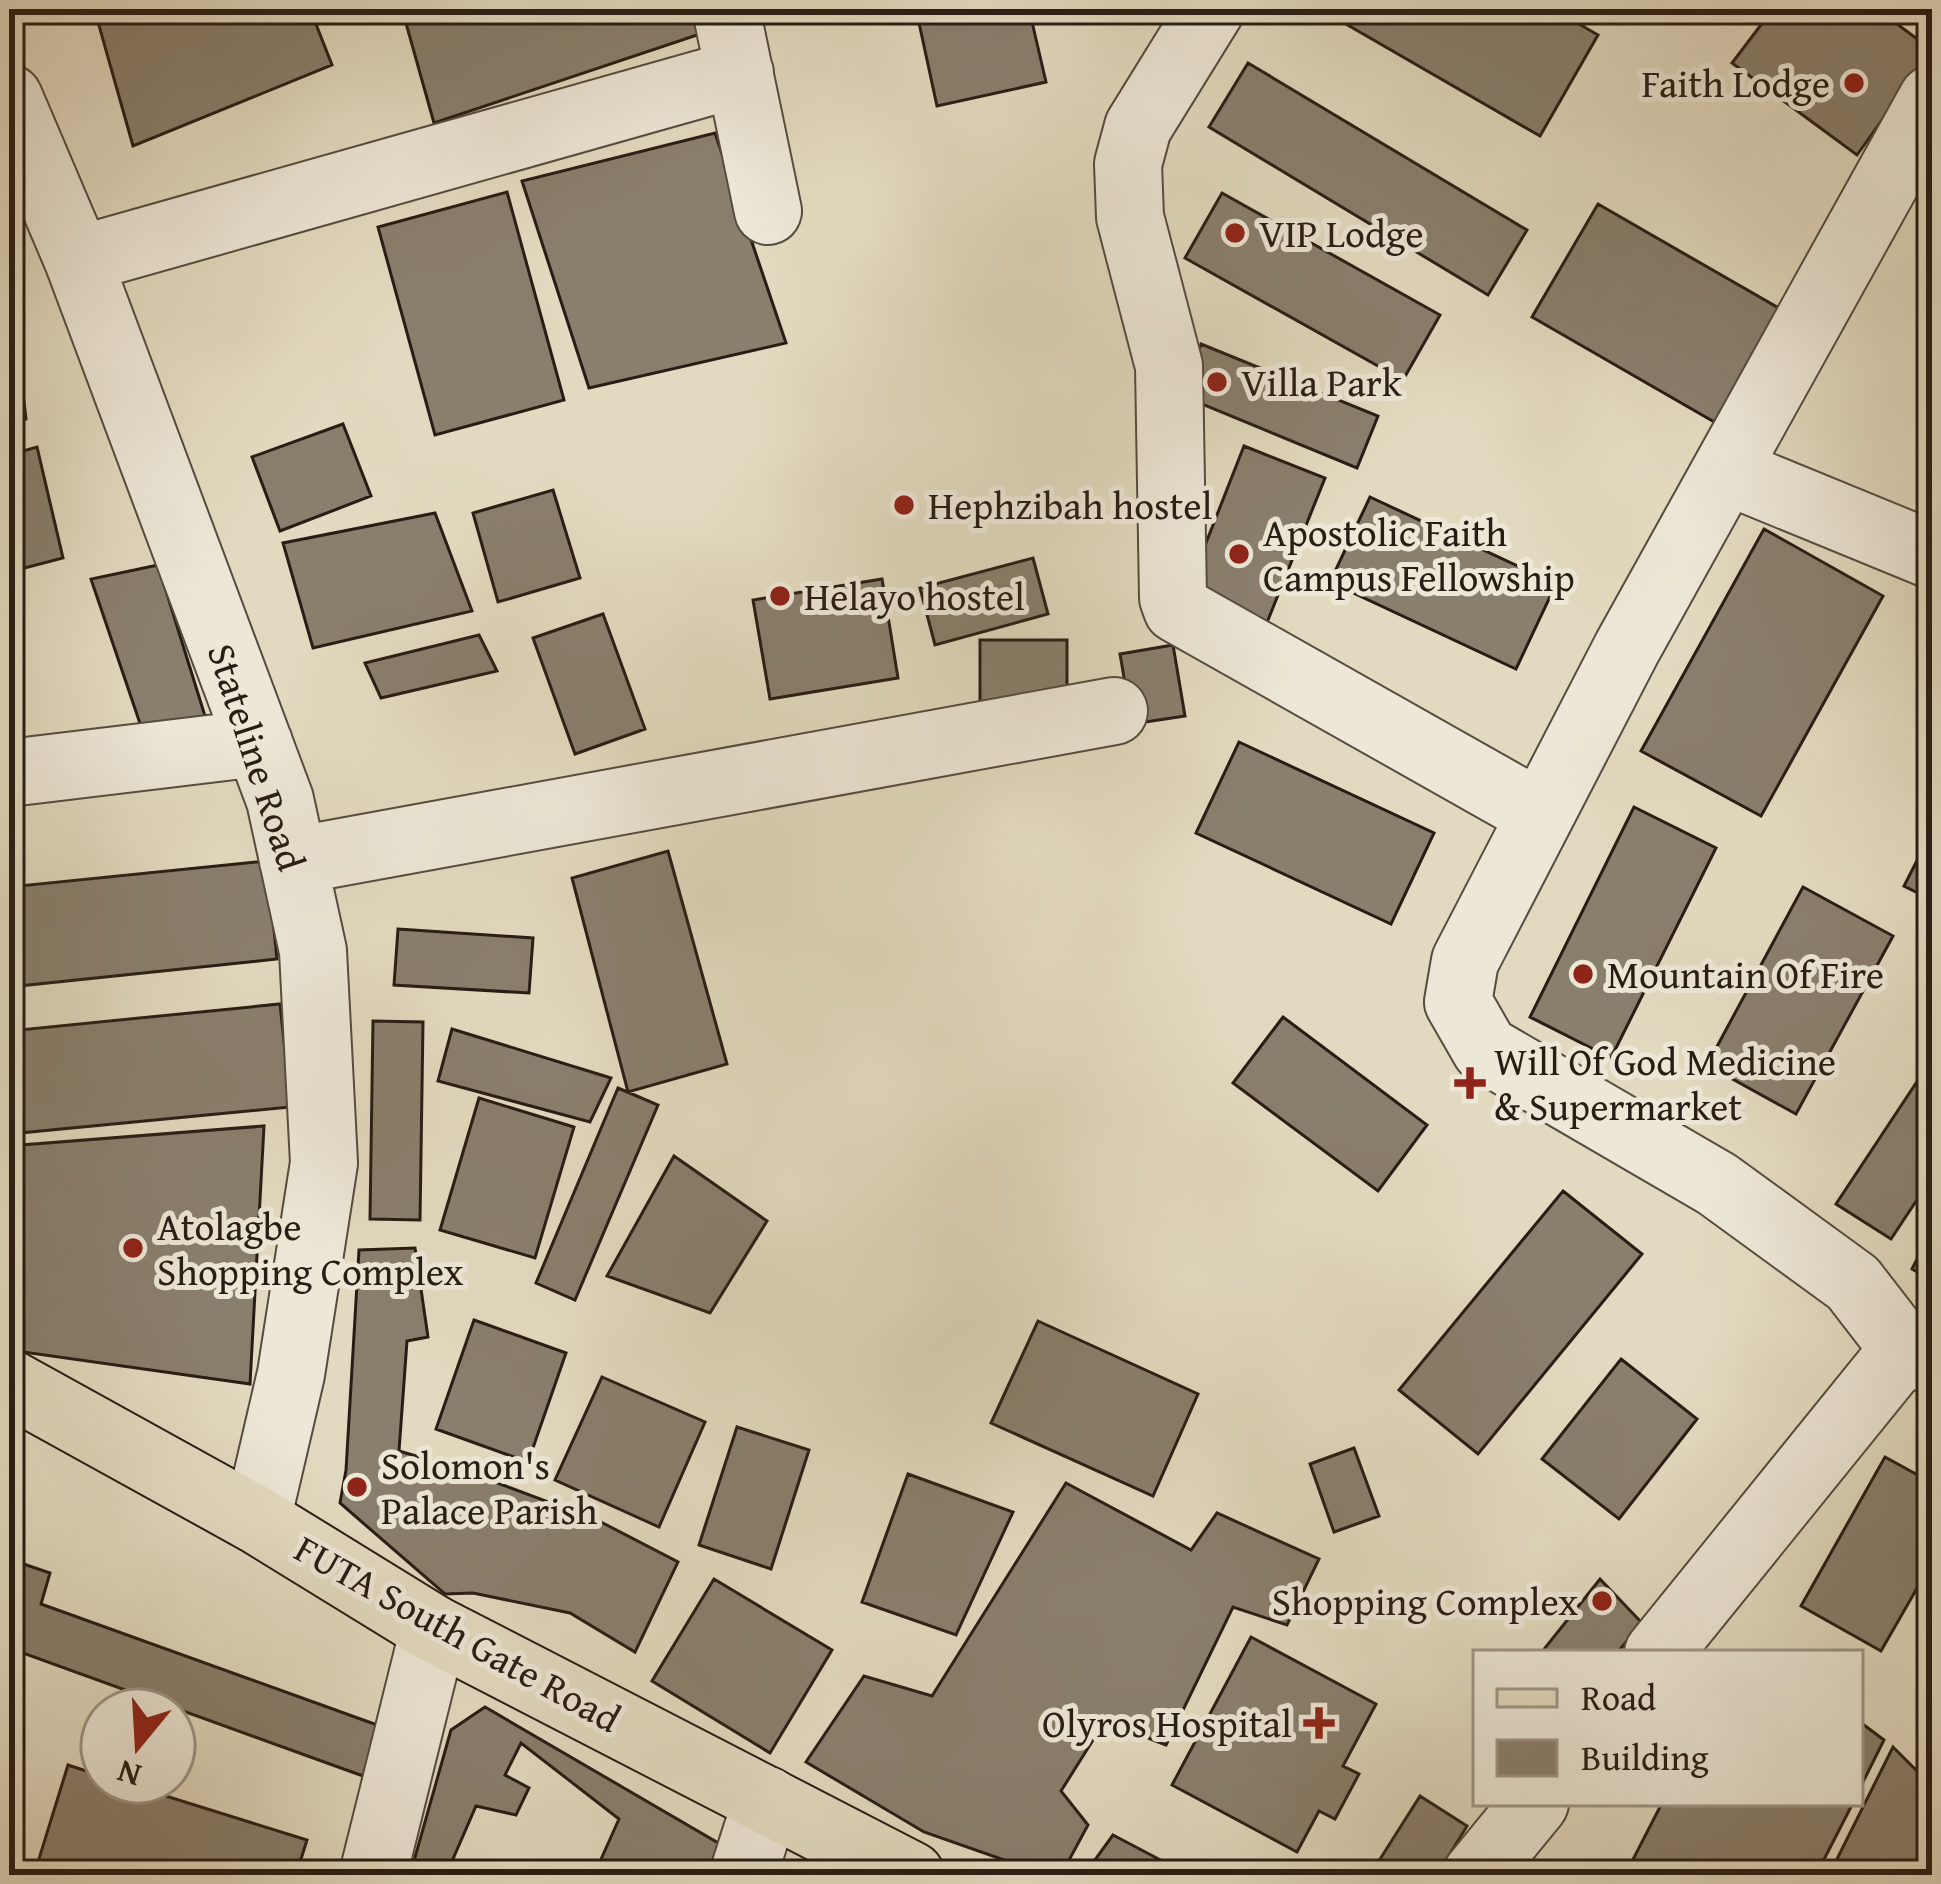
<svg xmlns="http://www.w3.org/2000/svg" width="1941" height="1884" viewBox="0 0 1941 1884" font-family="'Gentium Book Plus',serif">
<rect width="100%" height="100%" fill="#e2dac0"/>
<filter id="stains"><feTurbulence type="fractalNoise" baseFrequency=".00167" numOctaves="4"/><feColorMatrix values="0 0 0 0 .2 0 0 0 0 .09 0 0 0 0 .02 0 0 0 .5 -.17"/></filter>
<radialGradient id="worn" r=".72"><stop offset=".6" stop-color="#630" stop-opacity="0"/><stop offset="1" stop-color="#630" stop-opacity=".3"/></radialGradient>
<path fill="#897f6d" stroke="#281d14" stroke-width="3" d="M 131,9 L 310,9 L 332,65 L 133,146 L 98,22 Z
M 402,9 L 705,9 L 712,30 L 434,123 Z
M 916,9 L 1029,9 L 1046,82 L 937,106 Z
M 1336,9 L 1553,9 L 1598,35 L 1540,136 L 1332,16 Z
M 1773,9 L 1877,9 L 1932,50 L 1857,155 L 1732,63 Z
M 1248,63 L 1527,230 L 1488,295 L 1209,127 Z
M 715,133 L 786,343 L 589,388 L 522,181 Z
M 507,192 L 564,400 L 435,435 L 378,227 Z
M 1222,193 L 1440,315 L 1403,380 L 1185,258 Z
M 1598,204 L 1782,310 L 1716,423 L 1532,317 Z
M 9,273 L 26,419 L 9,421 Z
M 1201,344 L 1378,416 L 1357,468 L 1180,395 Z
M 343,424 L 371,496 L 280,531 L 252,457 Z
M 1244,446 L 1325,478 L 1264,630 L 1184,599 Z
M 37,447 L 63,558 L 9,572 L 9,455 Z
M 553,490 L 580,578 L 498,602 L 473,513 Z
M 1370,497 L 1556,584 L 1516,669 L 1330,582 Z
M 435,513 L 472,611 L 313,648 L 283,543 Z
M 1764,529 L 1883,596 L 1761,816 L 1641,751 Z
M 1033,558 L 1048,614 L 935,645 L 920,588 Z
M 158,565 L 214,745 L 149,750 L 91,579 Z
M 882,579 L 898,678 L 770,699 L 753,600 Z
M 603,614 L 645,729 L 575,754 L 533,638 Z
M 479,635 L 497,671 L 381,698 L 365,663 Z
M 980,640 L 1067,640 L 1067,703 L 980,703 Z
M 1173,645 L 1185,716 L 1132,724 L 1120,654 Z
M 1239,742 L 1434,833 L 1391,924 L 1196,833 Z
M 1634,807 L 1716,848 L 1611,1058 L 1530,1017 Z
M 1932,831 L 1932,900 L 1904,886 Z
M 668,851 L 727,1064 L 628,1092 L 572,878 Z
M 267,861 L 277,959 L 9,987 L 9,887 Z
M 1803,887 L 1893,936 L 1796,1114 L 1707,1065 Z
M 398,929 L 533,938 L 529,993 L 394,985 Z
M 280,1004 L 291,1107 L 9,1134 L 9,1031 Z
M 1283,1017 L 1427,1125 L 1378,1191 L 1233,1083 Z
M 373,1021 L 423,1022 L 420,1220 L 370,1219 Z
M 452,1029 L 611,1078 L 590,1122 L 438,1081 Z
M 1932,1059 L 1932,1177 L 1891,1239 L 1836,1204 Z
M 618,1088 L 658,1105 L 575,1300 L 536,1283 Z
M 479,1098 L 574,1127 L 535,1258 L 440,1230 Z
M 264,1126 L 250,1384 L 9,1350 L 9,1146 Z
M 674,1156 L 767,1221 L 710,1313 L 607,1276 Z
M 1563,1191 L 1642,1254 L 1478,1454 L 1399,1390 Z
M 1932,1230 L 1932,1280 L 1912,1269 Z
M 415,1248 L 428,1337 L 407,1341 L 399,1451 L 460,1469 L 599,1521 L 678,1562 L 635,1652 L 570,1613 L 473,1593 L 445,1594 L 340,1503 L 346,1470 L 359,1250 Z
M 474,1320 L 566,1353 L 528,1462 L 436,1429 Z
M 1038,1321 L 1198,1394 L 1153,1496 L 991,1423 Z
M 1621,1359 L 1697,1419 L 1619,1519 L 1542,1459 Z
M 602,1377 L 705,1422 L 659,1527 L 555,1480 Z
M 737,1427 L 809,1450 L 771,1569 L 699,1545 Z
M 1354,1448 L 1379,1516 L 1334,1532 L 1310,1464 Z
M 1885,1457 L 1932,1483 L 1932,1562 L 1881,1651 L 1801,1606 Z
M 908,1474 L 1013,1512 L 956,1635 L 862,1602 Z
M 1066,1483 L 1191,1550 L 1217,1513 L 1319,1559 L 1287,1625 L 1233,1607 L 1166,1745 L 1105,1721 L 1061,1791 L 1088,1825 L 1061,1875 L 1047,1875 L 924,1832 L 806,1762 L 864,1676 L 932,1696 Z
M 9,1559 L 50,1573 L 41,1604 L 380,1726 L 363,1776 L 9,1648 Z
M 714,1579 L 832,1650 L 770,1753 L 652,1681 Z
M 1600,1579 L 1642,1623 L 1617,1653 L 1541,1653 Z
M 1251,1637 L 1376,1704 L 1343,1766 L 1359,1774 L 1335,1819 L 1319,1811 L 1297,1852 L 1172,1785 Z
M 485,1707 L 732,1851 L 725,1875 L 594,1875 L 619,1819 L 521,1743 L 505,1775 L 529,1788 L 516,1815 L 476,1806 L 446,1875 L 410,1875 L 451,1730 Z
M 1860,1722 L 1884,1740 L 1860,1788 Z
M 1893,1747 L 1932,1786 L 1932,1875 L 1829,1875 Z
M 68,1765 L 102,1776 L 102,1782 L 121,1782 L 307,1840 L 296,1875 L 34,1875 Z
M 1420,1796 L 1467,1826 L 1437,1875 L 1370,1875 Z
M 1662,1803 L 1853,1803 L 1816,1875 L 1625,1875 Z
M 1113,1835 L 1189,1875 L 1084,1875 Z"/>
<g fill="none" stroke-linecap="round" stroke-linejoin="round">
<defs>
<path id="minor" d="M 726,9 L 768,211
M 1211,9 L 1138,127 L 1128,164 L 1130,217 L 1169,366 L 1173,598 L 1177,609 L 1540,814
M 9,98 L 78,260 L 280,800 L 313,951 L 324,1163 L 291,1374 L 257,1520
M 1932,99 L 1627,648 L 1465,961 L 1458,1002 L 1485,1049 L 1717,1184 L 1853,1283 L 1904,1349 L 1932,1361
M 78,260 L 740,73
M 1727,471 L 1932,555
M 9,773 L 259,743
M 293,861 L 1114,711
M 1658,1653 L 1904,1349
M 373,1875 L 434,1629
M 743,1875 L 767,1800
M 1476,1875 L 1535,1803"/>
<path id="major" d="M 9,1383 L 257,1520 L 434,1629 L 911,1875"/>
</defs>
<use href="#minor" stroke="#564c3f" stroke-width="70"/>
<use href="#major" stroke="#281d14" stroke-width="70"/>
<use href="#minor" stroke="#ece7d6" stroke-width="66"/>
<use href="#major" stroke="#e2dac0" stroke-width="66"/>
</g>
<g fill="#8f2418" stroke="#ece7d6" stroke-width="4.5">
<circle cx="1854" cy="83" r="12"/>
<circle cx="1235" cy="233" r="12"/>
<circle cx="1217" cy="382" r="12"/>
<circle cx="904" cy="505" r="12"/>
<circle cx="1239" cy="554" r="12"/>
<circle cx="780" cy="596" r="12"/>
<circle cx="1583" cy="974" r="12"/>
<path d="M1464 1065h12v12h12v12h-12v12h-12v-12h-12v-12h12z"/>
<circle cx="133" cy="1248" r="12"/>
<circle cx="357" cy="1487" r="12"/>
<circle cx="1602" cy="1601" r="12"/>
<path d="M1313 1705h12v12h12v12h-12v12h-12v-12h-12v-12h12z"/>
</g>
<g text-anchor="middle" stroke-width="10" stroke-linejoin="round" paint-order="stroke">
<g font-size="39" fill="#281d14" stroke="#ece7d6" text-anchor="start">
<text x="1830" y="97" text-anchor="end">Faith Lodge</text>
<text x="1259" y="247">VIP Lodge</text>
<text x="1241" y="396">Villa Park</text>
<text x="928" y="519">Hephzibah hostel</text>
<text x="1263" y="546">Apostolic Faith<tspan x="1263" dy="45">Campus Fellowship</tspan></text>
<text x="804" y="610">Helayo hostel</text>
<text x="1607" y="988">Mountain Of Fire</text>
<text x="1494" y="1075">Will Of God Medicine<tspan x="1494" dy="45">&amp; Supermarket</tspan></text>
<text x="157" y="1240">Atolagbe<tspan x="157" dy="45">Shopping Complex</tspan></text>
<text x="381" y="1479">Solomon's<tspan x="381" dy="45">Palace Parish</tspan></text>
<text x="1578" y="1615" text-anchor="end">Shopping Complex</text>
<text x="1292" y="1737" text-anchor="end">Olyros Hospital</text>
</g>
<g font-size="39" fill="#281d14" stroke="#ece7d6">
<text transform="translate(257 757) rotate(72)" y="14">Stateline Road</text>
<text transform="translate(458 1633) rotate(29)" y="14">FUTA South Gate Road</text>
</g>
</g>
<rect width="1941" height="1884" fill="none" stroke="#e2dac0" stroke-width="48"/>
<rect x="12" y="12" width="1917" height="1860" fill="none" stroke="#281d14" stroke-width="6"/>
<rect x="24" y="24" width="1893" height="1836" fill="none" stroke="#281d14" stroke-width="3"/>
<rect x="1473" y="1650" width="390" height="156" fill="#ece7d6" stroke="#9e9688" stroke-width="3"/>
<rect x="1497" y="1689" width="60" height="18" fill="#e2dac0" stroke="#9e9688" stroke-width="3"/>
<text x="1581" y="1710" font-size="36" fill="#281d14">Road</text>
<rect x="1497" y="1740" width="60" height="36" fill="#897f6d" stroke="#9e9688" stroke-width="3"/>
<text x="1581" y="1770" font-size="36" fill="#281d14">Building</text>
<g transform="translate(138 1746) rotate(198)"><circle r="57" fill="#ece7d6" stroke="#9e9688" stroke-width="3"/>
<path d="M0-9L21 45L0 30L-21 45Z" fill="#8f2418"/>
<text y="-18" font-size="33" font-weight="bold" text-anchor="middle" fill="#281d14">N</text>
</g>
<rect width="100%" height="100%" filter="url(#stains)"/>
<rect width="100%" height="100%" fill="url(#worn)"/>
</svg>
